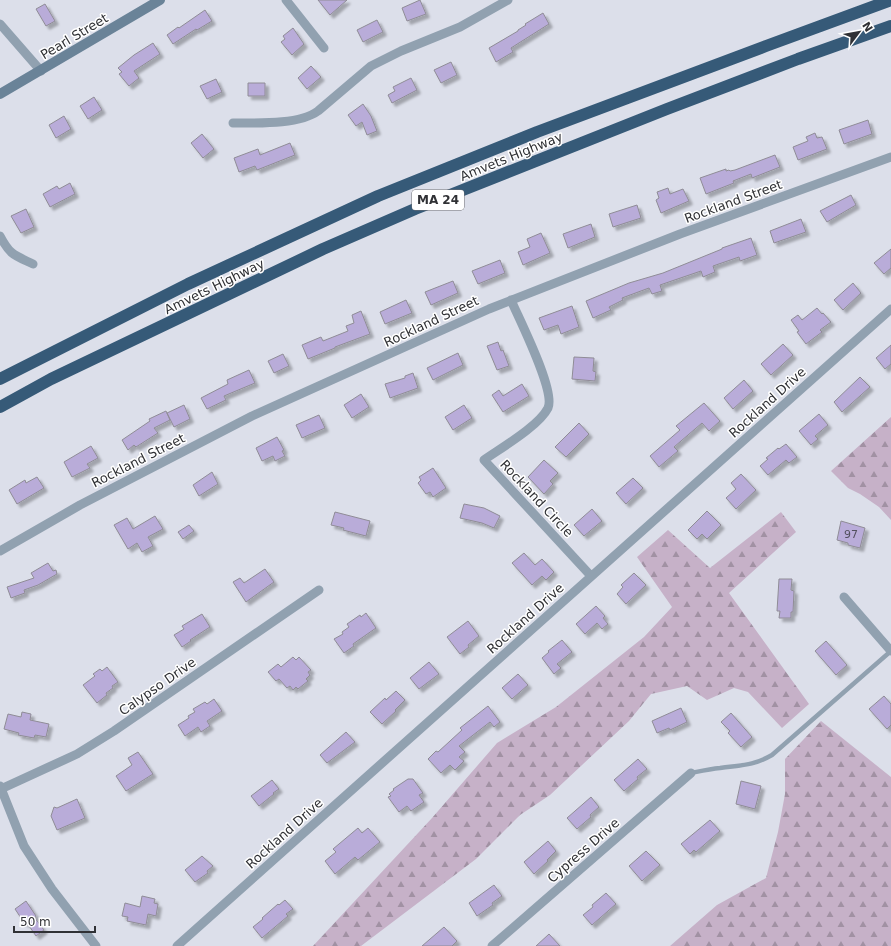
<svg xmlns="http://www.w3.org/2000/svg" width="891" height="946" viewBox="0 0 891 946" font-family="'DejaVu Sans',sans-serif">
<defs>
<pattern id="forest-firs" width="22" height="20" patternUnits="userSpaceOnUse"><rect width="22" height="20" fill="#c6b1c8"/><path d="M5 1l3.5 6h-7zM16 11l3.5 6h-7z" fill="#a191a3"/></pattern>
<filter id="shadow"><feDropShadow dx="3.5" dy="3.5" stdDeviation="1" flood-color="#0004"/></filter>
</defs>
<rect width="100%" height="100%" fill="#dcdfea"/>
<path fill="url(#forest-firs)" d="M 891,417 L 891,520 L 879,507 L 860,494 L 848,488 L 831,471 Z
M 781,512 L 796,532 L 729,593 L 809,704 L 782,728 L 748,692 L 734,688 L 707,700 L 687,686 L 651,694 L 629,721 L 550,795 L 520,815 L 476,859 L 361,946 L 313,946 L 432,818 L 497,743 L 556,707 L 644,637 L 672,607 L 637,557 L 668,530 L 710,568 Z
M 821,721 L 891,777 L 891,946 L 670,946 L 717,905 L 766,878 L 778,832 L 785,794 L 785,759 Z"/>
<path fill="#b9acd9" stroke="#8f8c96" filter="url(#shadow)" d="M 318,0 L 347,0 L 330,15 Z
M 420,0 L 426,14 L 407,21 L 402,8 Z
M 45,4 L 55,21 L 46,26 L 36,9 Z
M 205,10 L 212,21 L 197,30 L 196,29 L 173,44 L 167,35 L 178,27 L 179,28 Z
M 543,13 L 549,24 L 511,48 L 513,52 L 496,62 L 489,48 L 518,31 L 518,30 L 526,25 L 525,24 Z
M 377,20 L 383,32 L 363,42 L 357,30 Z
M 293,28 L 304,44 L 292,55 L 281,42 L 285,39 L 283,36 Z
M 153,43 L 160,54 L 134,71 L 139,78 L 129,86 L 119,74 L 122,72 L 118,68 L 134,55 Z
M 451,62 L 457,75 L 441,83 L 434,70 Z
M 311,66 L 321,77 L 307,89 L 298,78 Z
M 411,78 L 417,90 L 392,103 L 388,95 L 395,91 L 393,87 Z
M 216,79 L 222,92 L 207,99 L 200,86 Z
M 248,83 L 265,83 L 265,96 L 248,96 Z
M 94,97 L 102,110 L 88,119 L 80,106 Z
M 363,104 L 371,116 L 377,131 L 367,135 L 362,122 L 356,126 L 348,115 Z
M 64,116 L 71,129 L 56,138 L 49,125 Z
M 868,120 L 872,134 L 844,144 L 839,130 Z
M 815,133 L 817,138 L 822,137 L 827,149 L 798,160 L 793,147 L 808,141 L 806,137 Z
M 202,134 L 214,149 L 203,158 L 191,143 Z
M 290,143 L 295,155 L 257,170 L 255,166 L 239,172 L 234,158 L 258,149 L 260,155 Z
M 775,155 L 780,167 L 752,178 L 751,174 L 733,181 L 734,183 L 706,194 L 700,178 L 726,169 L 726,171 L 729,170 L 730,171 L 735,170 Z
M 70,183 L 75,194 L 50,207 L 43,194 L 57,186 L 59,189 Z
M 668,188 L 670,194 L 683,189 L 689,201 L 661,213 L 656,200 L 659,198 L 657,192 Z
M 851,195 L 856,205 L 827,222 L 820,211 Z
M 637,205 L 641,218 L 613,227 L 609,214 Z
M 26,209 L 34,227 L 21,233 L 11,216 Z
M 801,219 L 806,232 L 774,243 L 770,231 Z
M 591,224 L 595,237 L 568,248 L 563,234 Z
M 541,233 L 550,253 L 523,265 L 518,252 L 530,247 L 527,239 Z
M 751,238 L 757,255 L 740,261 L 739,257 L 713,266 L 715,272 L 703,277 L 701,271 L 660,285 L 662,291 L 652,294 L 649,288 L 622,298 L 623,300 L 609,307 L 611,310 L 593,318 L 586,301 L 629,283 L 663,273 L 722,249 L 722,248 Z
M 891,249 L 891,268 L 884,274 L 874,263 Z
M 500,260 L 505,273 L 478,284 L 472,271 Z
M 453,281 L 458,293 L 431,305 L 425,292 Z
M 853,283 L 861,293 L 843,310 L 834,300 Z
M 406,300 L 412,313 L 385,324 L 380,312 Z
M 572,306 L 579,327 L 561,334 L 558,325 L 544,330 L 539,318 Z
M 817,308 L 822,314 L 823,313 L 831,322 L 820,330 L 822,332 L 806,344 L 797,332 L 799,331 L 791,320 L 798,315 L 802,320 Z
M 361,311 L 370,334 L 335,347 L 335,348 L 308,359 L 302,345 L 321,337 L 323,341 L 348,331 L 346,326 L 354,323 L 352,315 Z
M 498,342 L 501,351 L 503,350 L 509,366 L 497,370 L 487,346 Z
M 783,344 L 793,355 L 771,375 L 761,364 Z
M 891,345 L 891,364 L 885,369 L 876,358 Z
M 458,353 L 463,365 L 433,380 L 427,368 Z
M 283,354 L 289,366 L 274,373 L 268,361 Z
M 574,357 L 594,358 L 593,371 L 596,372 L 595,381 L 572,379 Z
M 249,370 L 255,383 L 224,396 L 226,400 L 207,409 L 201,398 L 228,384 L 227,380 Z
M 413,373 L 418,388 L 390,398 L 385,384 L 405,378 L 405,376 Z
M 860,377 L 870,387 L 842,412 L 834,402 Z
M 744,380 L 753,391 L 733,409 L 724,398 Z
M 522,384 L 529,396 L 503,412 L 492,395 L 499,390 L 503,396 Z
M 361,394 L 369,407 L 352,418 L 344,405 Z
M 704,403 L 720,421 L 709,431 L 702,423 L 674,447 L 678,451 L 659,467 L 650,456 L 680,430 L 676,426 Z
M 184,405 L 190,419 L 174,427 L 167,413 Z
M 464,405 L 472,418 L 453,430 L 445,417 Z
M 166,411 L 170,420 L 154,428 L 158,433 L 136,447 L 134,445 L 128,450 L 122,440 L 150,421 L 149,419 Z
M 819,414 L 828,425 L 815,436 L 818,439 L 811,445 L 799,431 Z
M 319,415 L 325,428 L 302,438 L 296,425 Z
M 579,423 L 589,434 L 566,457 L 555,447 Z
M 277,437 L 284,450 L 282,451 L 285,456 L 275,461 L 273,456 L 262,461 L 256,448 Z
M 786,444 L 797,457 L 789,463 L 786,460 L 768,475 L 760,466 L 768,459 L 766,458 L 778,448 L 779,449 Z
M 91,446 L 98,458 L 87,464 L 90,468 L 72,477 L 64,462 Z
M 544,460 L 558,473 L 550,481 L 553,484 L 544,494 L 528,477 Z
M 433,468 L 446,488 L 433,497 L 430,492 L 426,494 L 418,483 L 421,480 L 419,477 Z
M 212,472 L 218,484 L 199,496 L 193,485 Z
M 741,474 L 756,490 L 736,509 L 726,498 L 736,489 L 731,483 Z
M 37,477 L 44,488 L 17,504 L 9,490 L 25,480 L 26,483 Z
M 633,478 L 643,488 L 626,504 L 616,493 Z
M 464,504 L 484,508 L 500,516 L 494,528 L 482,523 L 460,518 Z
M 592,509 L 602,521 L 584,536 L 574,525 Z
M 707,511 L 721,525 L 707,539 L 702,534 L 697,539 L 688,530 Z
M 335,512 L 370,521 L 366,536 L 343,530 L 344,528 L 331,525 Z
M 155,516 L 163,529 L 148,537 L 153,546 L 142,552 L 137,543 L 128,549 L 114,525 L 127,518 L 133,529 Z
M 841,521 L 865,528 L 860,548 L 848,545 L 848,543 L 837,540 Z
M 189,525 L 194,531 L 183,539 L 178,532 Z
M 524,553 L 535,565 L 542,559 L 554,572 L 546,580 L 542,576 L 532,585 L 512,563 Z
M 48,563 L 53,571 L 56,570 L 57,574 L 38,585 L 24,590 L 25,593 L 11,598 L 7,587 L 34,578 L 31,573 Z
M 265,569 L 274,582 L 246,602 L 233,582 L 240,578 L 244,583 Z
M 634,573 L 646,585 L 626,604 L 617,594 L 623,587 L 621,585 Z
M 779,579 L 792,579 L 791,590 L 794,591 L 793,612 L 791,612 L 791,618 L 779,618 L 780,611 L 777,611 Z
M 596,606 L 605,616 L 603,618 L 608,624 L 602,629 L 597,623 L 585,634 L 576,624 Z
M 366,613 L 376,628 L 353,644 L 354,646 L 344,653 L 334,639 L 343,634 L 342,632 L 349,627 L 347,624 L 360,615 L 361,617 Z
M 202,614 L 210,627 L 190,640 L 191,641 L 182,647 L 174,635 L 184,629 L 182,626 Z
M 468,621 L 479,636 L 468,645 L 469,647 L 460,654 L 447,637 Z
M 562,640 L 572,652 L 557,664 L 561,668 L 554,674 L 542,658 L 549,652 L 548,651 Z
M 826,641 L 847,665 L 836,675 L 815,651 Z
M 293,657 L 296,660 L 299,657 L 311,670 L 308,672 L 310,675 L 306,679 L 308,681 L 298,689 L 296,687 L 293,690 L 290,686 L 287,688 L 279,679 L 276,681 L 268,672 L 278,664 L 281,667 Z
M 429,662 L 439,674 L 419,689 L 410,678 Z
M 107,667 L 118,682 L 112,686 L 113,688 L 106,693 L 107,695 L 97,703 L 83,685 L 95,676 L 93,674 L 100,669 L 102,671 Z
M 518,674 L 528,685 L 512,699 L 502,688 Z
M 396,691 L 405,700 L 395,710 L 396,711 L 382,724 L 370,712 L 385,698 L 386,700 Z
M 884,696 L 891,704 L 891,725 L 887,729 L 869,709 Z
M 214,699 L 222,711 L 207,721 L 210,726 L 201,732 L 198,727 L 185,736 L 178,725 L 189,718 L 188,716 L 195,712 L 193,709 L 205,702 L 207,704 Z
M 488,706 L 500,722 L 494,727 L 490,722 L 459,746 L 465,752 L 459,757 L 464,761 L 455,770 L 450,765 L 441,773 L 428,759 L 436,751 L 438,752 L 462,730 L 460,728 Z
M 681,708 L 687,722 L 670,730 L 669,728 L 657,733 L 652,721 Z
M 22,712 L 31,714 L 30,720 L 49,724 L 46,737 L 35,735 L 34,738 L 18,735 L 19,733 L 4,729 L 8,714 L 21,717 Z
M 731,713 L 752,737 L 741,747 L 728,733 L 730,731 L 721,722 Z
M 346,732 L 355,742 L 327,763 L 320,755 Z
M 138,752 L 153,774 L 126,791 L 116,776 L 132,765 L 128,758 Z
M 638,759 L 647,769 L 637,777 L 638,779 L 624,791 L 614,780 Z
M 408,779 L 413,779 L 423,793 L 419,795 L 424,802 L 411,811 L 407,806 L 399,812 L 388,797 L 391,796 L 389,794 L 394,790 L 393,789 Z
M 272,780 L 279,789 L 273,793 L 274,794 L 259,806 L 251,796 Z
M 741,781 L 761,786 L 755,809 L 736,804 Z
M 591,797 L 599,807 L 590,815 L 591,817 L 577,829 L 567,818 Z
M 77,799 L 85,818 L 57,830 L 51,816 L 54,807 L 57,808 Z
M 710,820 L 720,831 L 696,852 L 694,850 L 690,854 L 681,844 Z
M 358,828 L 362,833 L 368,828 L 380,842 L 358,860 L 355,857 L 335,874 L 325,861 L 336,852 L 333,849 Z
M 548,841 L 556,851 L 547,860 L 548,861 L 534,874 L 524,862 Z
M 646,851 L 660,865 L 642,881 L 629,866 Z
M 202,856 L 213,866 L 207,871 L 208,873 L 195,882 L 185,870 Z
M 494,885 L 502,896 L 492,903 L 493,905 L 477,916 L 469,903 Z
M 606,893 L 616,904 L 592,925 L 583,915 L 593,907 L 592,905 Z
M 142,896 L 155,899 L 154,903 L 158,904 L 156,916 L 148,914 L 146,925 L 127,921 L 128,917 L 122,916 L 125,903 L 140,907 Z
M 285,900 L 293,909 L 286,914 L 288,916 L 262,938 L 253,927 L 263,919 L 262,918 L 278,904 L 279,905 Z
M 26,901 L 36,916 L 35,918 L 44,930 L 36,936 L 27,923 L 25,924 L 15,909 Z
M 444,927 L 457,941 L 452,946 L 422,946 Z
M 549,934 L 560,946 L 536,946 Z"/>
<g fill="none" stroke-linecap="round" stroke-linejoin="round">
<path stroke="#91a1b0" stroke-width="4.5" d="M 691,773 C 701,771 710,769 720,768 C 741,765 753,766 772,755 L 891,651"/>
<path stroke="#91a1b0" stroke-width="9" d="M 286,0 L 324,48
M 0,24 L 41,71
M 233,123 C 256,123 299,125 318,111 L 371,66 L 401,51 L 460,27 L 508,0
M 0,236 C 10,255 14,255 33,264
M 511,300 C 519,319 556,391 548,408 C 539,426 501,448 484,460 L 591,576
M 0,551 L 80,505 L 252,416 L 489,309 L 680,234 L 891,157
M 844,597 L 891,651
M 0,786 L 24,846 L 52,889 L 96,946
M 1,789 L 77,754 L 114,731 L 319,590
M 177,946 L 891,309
M 492,946 L 691,773"/>
<path stroke="#6a8398" stroke-width="10" d="M 0,94 L 160,0"/>
<path stroke="#365a78" stroke-width="12" d="M 0,379 L 188,284 L 378,196 L 537,132 L 766,46 L 891,0
M 0,407 L 51,379 L 323,249 L 415,209 L 667,109 L 798,59 L 891,26"/>
</g>
<g text-anchor="middle" stroke-width="3" stroke-linejoin="round" paint-order="stroke">
<g font-size="11" fill="#52505e">
<text x="851" y="538">97</text>
</g>
<rect fill="#fff" stroke="#6e6f72" stroke-width="1" x="412" y="190" width="52" height="20" rx="3"/>
<g font-size="12" font-weight="bold" fill="#303135">
<text x="438" y="204">MA 24</text>
</g>
<g font-size="13" fill="#303135" stroke="#fff">
<text transform="translate(74 36) rotate(-31)" y="5">Pearl Street</text>
<text transform="translate(511 156) rotate(-22)" y="5">Amvets Highway</text>
<text transform="translate(733 201) rotate(-20)" y="5">Rockland Street</text>
<text transform="translate(214 286) rotate(-26)" y="5">Amvets Highway</text>
<text transform="translate(431 321) rotate(-25)" y="5">Rockland Street</text>
<text transform="translate(767 402) rotate(-42)" y="5">Rockland Drive</text>
<text transform="translate(138 460) rotate(-27)" y="5">Rockland Street</text>
<text transform="translate(537 498) rotate(47)" y="5">Rockland Circle</text>
<text transform="translate(525 618) rotate(-42)" y="5">Rockland Drive</text>
<text transform="translate(157 686) rotate(-35)" y="5">Calypso Drive</text>
<text transform="translate(284 833) rotate(-42)" y="5">Rockland Drive</text>
<text transform="translate(583 850) rotate(-41)" y="5">Cypress Drive</text>
</g>
</g>
<g transform="translate(859 32) rotate(58)" stroke="#ffffff" stroke-width="3" paint-order="stroke">
<path d="M0-3L7 15L0 10L-7 15Z" fill="#303135"/>
<text y="-6" font-size="11" font-weight="bold" text-anchor="middle" fill="#303135">N</text>
</g>
<path d="M14 926v6h81v-6" fill="none" stroke="#303135" stroke-width="2"/>
<text x="20" y="926" font-size="12" fill="#303135" stroke="#ffffff" stroke-width="3" paint-order="stroke">50 m</text>
</svg>
